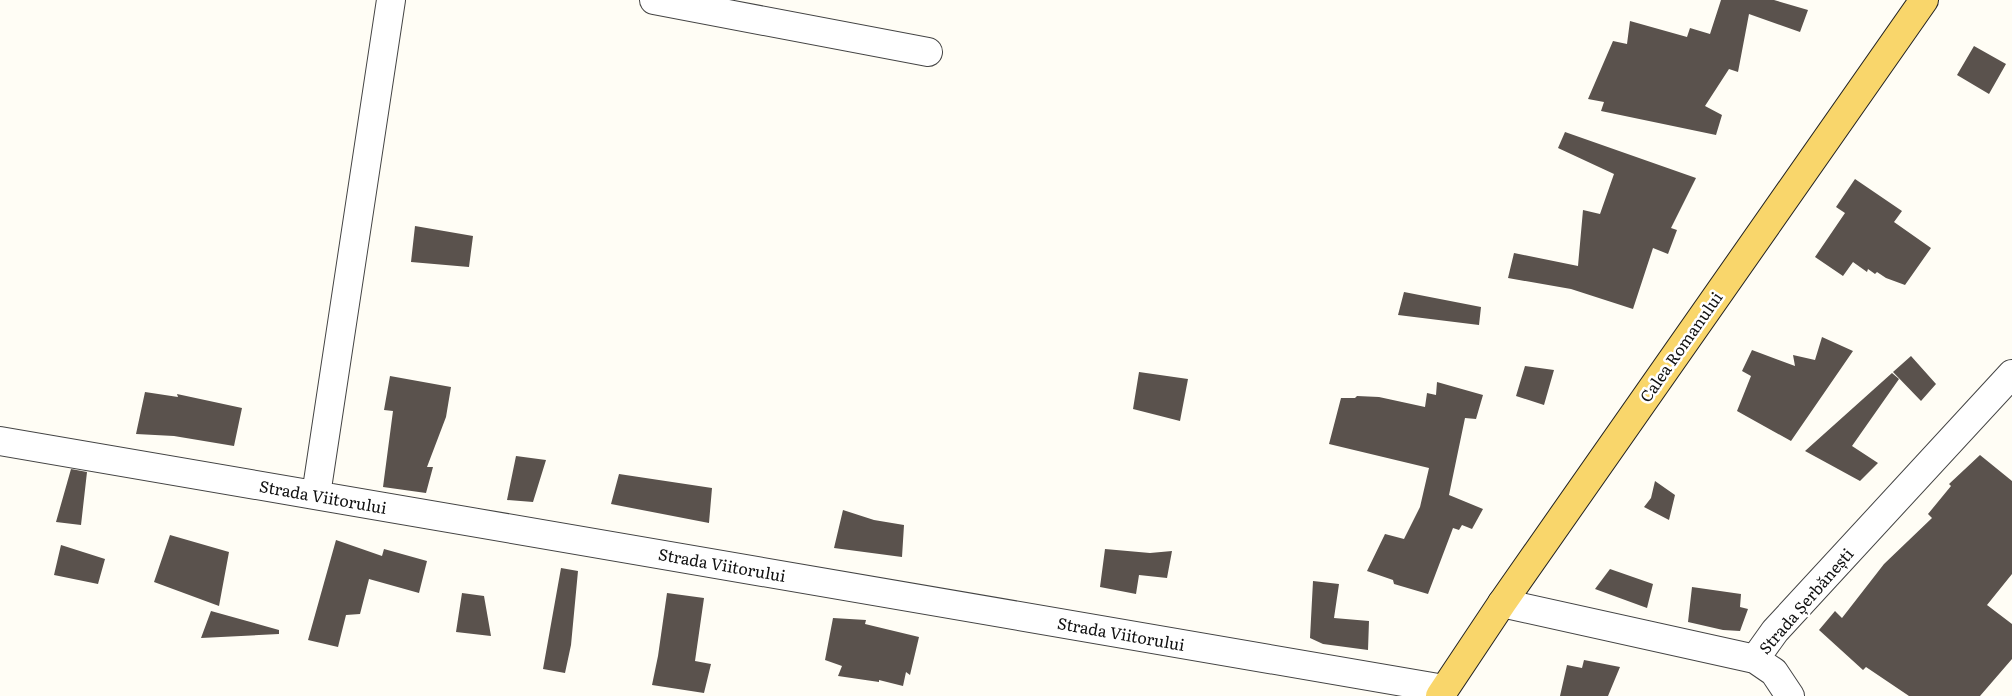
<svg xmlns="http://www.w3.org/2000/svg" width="2012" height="696" viewBox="0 0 2012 696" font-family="Literata,serif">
<rect width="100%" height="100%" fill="#fffdf5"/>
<path fill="#5a524d" d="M 1721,0 L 1774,0 L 1808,10 L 1800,32 L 1749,14 L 1738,72 L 1729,69 L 1705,106 L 1722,115 L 1716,135 L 1601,111 L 1604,102 L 1588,99 L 1613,41 L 1627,44 L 1630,21 L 1687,37 L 1690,28 L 1710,34 Z
M 1974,46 L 2006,64 L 1989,94 L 1957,75 Z
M 1565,132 L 1696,178 L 1671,228 L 1677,230 L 1668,254 L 1653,248 L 1633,309 L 1571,289 L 1508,278 L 1514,253 L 1578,266 L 1583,210 L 1600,214 L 1614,174 L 1558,148 Z
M 1855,179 L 1902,211 L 1894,222 L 1931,248 L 1905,285 L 1886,278 L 1877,272 L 1875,274 L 1868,269 L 1867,272 L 1853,262 L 1843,276 L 1815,257 L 1845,213 L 1836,207 Z
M 415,226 L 473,236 L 469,267 L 411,262 Z
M 1404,292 L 1481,307 L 1479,325 L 1398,315 Z
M 1822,337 L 1853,351 L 1791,441 L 1737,411 L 1751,376 L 1742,371 L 1752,350 L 1795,366 L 1793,355 L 1815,360 Z
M 1911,356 L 1936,384 L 1921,401 L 1893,372 Z
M 1525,366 L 1554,370 L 1544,405 L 1516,396 Z
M 1139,372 L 1188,379 L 1180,421 L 1133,409 Z
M 1892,373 L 1899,379 L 1852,446 L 1878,463 L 1860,481 L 1805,451 Z
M 390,376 L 451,387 L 446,417 L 427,467 L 433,467 L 426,493 L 383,487 L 393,411 L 384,410 Z
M 1437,382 L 1483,395 L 1476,419 L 1465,418 L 1449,495 L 1483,509 L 1472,529 L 1462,525 L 1459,530 L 1453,528 L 1428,594 L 1394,584 L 1393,580 L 1367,571 L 1385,534 L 1404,539 L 1420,507 L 1429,468 L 1329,444 L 1341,398 L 1355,398 L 1357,396 L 1379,397 L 1425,407 L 1427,393 L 1436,395 Z
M 145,392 L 178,397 L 177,394 L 242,408 L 234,446 L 174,436 L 136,434 Z
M 1980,455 L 2012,481 L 2012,574 L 1987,605 L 2012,624 L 2012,659 L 1980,696 L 1909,696 L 1866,667 L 1863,670 L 1819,630 L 1835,611 L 1842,618 L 1884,564 L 1932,518 L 1928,514 L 1951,486 L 1949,484 Z
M 516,456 L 546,460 L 533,502 L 507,500 Z
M 71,469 L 87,472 L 81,525 L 56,522 Z
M 619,474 L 712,488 L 709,523 L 611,504 Z
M 1655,481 L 1675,495 L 1669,520 L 1644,507 L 1651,498 Z
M 843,510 L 874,520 L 904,525 L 902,557 L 834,548 Z
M 170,535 L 229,552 L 219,606 L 154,582 Z
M 336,540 L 382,556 L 384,549 L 427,561 L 419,593 L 369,579 L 360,614 L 346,615 L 338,647 L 308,640 Z
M 61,545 L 105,559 L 98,584 L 54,575 Z
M 1105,549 L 1150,553 L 1172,551 L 1167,578 L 1139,575 L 1136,594 L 1100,587 Z
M 561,568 L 578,571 L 571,645 L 565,673 L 543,669 Z
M 1610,569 L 1653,584 L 1647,608 L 1595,589 Z
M 1313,581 L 1339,584 L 1334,618 L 1369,621 L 1368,650 L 1323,644 L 1310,638 Z
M 1692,587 L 1741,594 L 1740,607 L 1748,609 L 1740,631 L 1723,630 L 1688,622 Z
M 462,593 L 484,596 L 491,636 L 456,632 Z
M 667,593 L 704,598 L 695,661 L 711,664 L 704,693 L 652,685 L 658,656 Z
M 211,611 L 279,630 L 279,634 L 201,638 Z
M 833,618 L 866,620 L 865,624 L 919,637 L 910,675 L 906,672 L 903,686 L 879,680 L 879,682 L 838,676 L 842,666 L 825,660 Z
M 1584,660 L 1620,667 L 1608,696 L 1560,696 L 1567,665 L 1582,668 Z"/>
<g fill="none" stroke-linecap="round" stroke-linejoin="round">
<defs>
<path id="minor" d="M 654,0 L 928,52
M 0,441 L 1444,689
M 316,495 L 391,0
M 1502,603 L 1755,659 L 1775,631 L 2012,374
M 1755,659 L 1774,672 L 1790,696"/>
<path id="major" d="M 1440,696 L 1502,603 L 1924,0"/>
</defs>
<use href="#minor" stroke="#444" stroke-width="30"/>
<use href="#major" stroke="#222" stroke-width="30"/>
<use href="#minor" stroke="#fff" stroke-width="28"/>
<use href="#major" stroke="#f9d66b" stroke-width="28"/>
</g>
<g text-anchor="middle" stroke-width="5" stroke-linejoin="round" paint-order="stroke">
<g font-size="16" fill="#111" stroke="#fff">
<text transform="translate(1681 347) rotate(-55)" y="6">Calea Romanului</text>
<text transform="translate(323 497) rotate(10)" y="6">Strada Viitorului</text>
<text transform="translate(722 565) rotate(10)" y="6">Strada Viitorului</text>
<text transform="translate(1806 601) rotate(-49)" y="6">Strada Șerbănești</text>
<text transform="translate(1121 634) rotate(10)" y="6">Strada Viitorului</text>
</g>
</g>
</svg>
